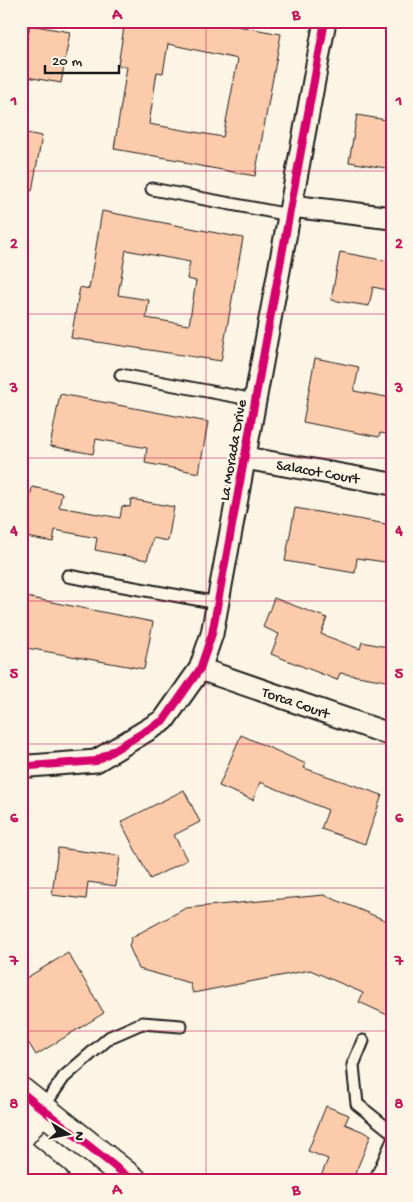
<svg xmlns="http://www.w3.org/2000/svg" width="413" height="1202" viewBox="0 0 413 1202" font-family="'Gochi Hand',sans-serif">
<rect width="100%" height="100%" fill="#fcf5e5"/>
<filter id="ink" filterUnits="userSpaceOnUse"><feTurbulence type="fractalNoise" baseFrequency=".02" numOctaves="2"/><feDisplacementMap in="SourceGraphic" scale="10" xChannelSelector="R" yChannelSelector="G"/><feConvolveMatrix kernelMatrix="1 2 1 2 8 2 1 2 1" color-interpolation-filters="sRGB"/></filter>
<g filter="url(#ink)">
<path fill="#fccbab" stroke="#1c1c1c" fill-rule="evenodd" d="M 125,21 L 210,21 L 281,34 L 255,176 L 184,163 L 184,161 L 114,149 L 127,67 L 118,65 ZM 168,44 L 238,59 L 223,137 L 149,124 L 157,72 L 163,73 Z
M 30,25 L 70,32 L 61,83 L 21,76 L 21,39 L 27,40 Z
M 357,115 L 392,121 L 392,169 L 349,162 Z
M 21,132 L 42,136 L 32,191 L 21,190 Z
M 102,211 L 243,238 L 221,361 L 71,338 L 80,287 L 89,289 ZM 126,250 L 190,262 L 187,279 L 196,281 L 189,325 L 146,318 L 149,300 L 118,295 Z
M 340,252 L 392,262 L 392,291 L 373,287 L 369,306 L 331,300 Z
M 315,358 L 359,367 L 354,391 L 392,398 L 392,435 L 380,433 L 379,437 L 303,422 Z
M 60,394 L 208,422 L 199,473 L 145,463 L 147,448 L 96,439 L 93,454 L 50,446 Z
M 32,487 L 62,493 L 59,507 L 120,518 L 122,506 L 130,507 L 131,499 L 174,507 L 168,541 L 153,538 L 147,560 L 95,550 L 97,538 L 55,530 L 53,542 L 21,536 L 21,508 L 28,510 Z
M 295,508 L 392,525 L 392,563 L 357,558 L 355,573 L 285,561 Z
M 21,596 L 153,622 L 144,669 L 21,647 Z
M 274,598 L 327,618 L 321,634 L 360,649 L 362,642 L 392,648 L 392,682 L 340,673 L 337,680 L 271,654 L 279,634 L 263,627 Z
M 241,735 L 306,764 L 304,768 L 382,795 L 365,844 L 321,829 L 328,810 L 260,782 L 253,800 L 219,786 Z
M 184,790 L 200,822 L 174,835 L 187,860 L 150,879 L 121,822 Z
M 58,848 L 120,856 L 116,886 L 88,882 L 86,899 L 52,895 Z
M 324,895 L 392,923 L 392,1017 L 359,1002 L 363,993 L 310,970 L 193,993 L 190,983 L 139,969 L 129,946 L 132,937 L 186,908 Z
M 68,953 L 104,1013 L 36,1055 L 21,1031 L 21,981 Z
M 326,1106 L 349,1115 L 345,1124 L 371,1135 L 352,1181 L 319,1181 L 328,1159 L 308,1151 Z"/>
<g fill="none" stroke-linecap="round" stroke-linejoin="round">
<defs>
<path id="service" d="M 152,189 L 289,215
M 121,375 L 255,400
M 68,576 L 218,603
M 363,1041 L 353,1065 L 357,1104 L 392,1132
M 42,1109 L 64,1077 L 110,1037 L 142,1023 L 181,1026
M 375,1181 L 392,1142"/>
<path id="minor" d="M 291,206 L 392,218
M 245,458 L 392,484
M 200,669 L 392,735
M 21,764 L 30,766 L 96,761 L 164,720 L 200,669 L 212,634 L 325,21"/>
<path id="tertiary" d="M 21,1135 L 42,1109"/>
<path id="primary" d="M 21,1092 L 133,1181
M 21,1153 L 55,1181"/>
</defs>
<use href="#service" stroke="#1c1c1c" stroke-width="15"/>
<use href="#minor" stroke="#1c1c1c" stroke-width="25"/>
<use href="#tertiary" stroke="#1c1c1c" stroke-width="31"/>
<use href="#primary" stroke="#1c1c1c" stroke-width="31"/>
<use href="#service" stroke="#fcf5e5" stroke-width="11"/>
<use href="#minor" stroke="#fcf5e5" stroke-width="21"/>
<use href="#tertiary" stroke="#fcf5e5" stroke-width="28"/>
<use href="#primary" stroke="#fcf5e5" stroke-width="28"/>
<defs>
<path id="cycleway" d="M 21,764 L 30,766 L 96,761 L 164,720 L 200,669 L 212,634 L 325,21
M 21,1092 L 133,1181"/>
</defs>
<use href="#cycleway" stroke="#fcf5e5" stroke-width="11"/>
<use href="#cycleway" stroke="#d6006c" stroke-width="8"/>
</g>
</g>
<path fill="none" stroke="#c2185b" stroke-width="1" stroke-opacity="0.55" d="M 206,21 L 206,1181M 21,171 L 392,171M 21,314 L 392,314M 21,458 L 392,458M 21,601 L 392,601M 21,744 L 392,744M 21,888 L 392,888M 21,1031 L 392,1031"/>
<g text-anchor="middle" stroke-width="5" stroke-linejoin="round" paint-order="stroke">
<g font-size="15" fill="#1c1c1c" stroke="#fcf5e5">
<text transform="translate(232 450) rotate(-80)" y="5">La Morada Drive</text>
<text transform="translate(318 471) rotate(10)" y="5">Salacot Court</text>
<text transform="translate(296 702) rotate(19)" y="5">Torca Court</text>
</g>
</g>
<rect width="413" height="1202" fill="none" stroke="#fcf5e5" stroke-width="55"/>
<g transform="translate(68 1134) rotate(100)" stroke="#fcf5e5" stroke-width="4" paint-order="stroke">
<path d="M0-4L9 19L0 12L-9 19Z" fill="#1c1c1c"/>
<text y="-8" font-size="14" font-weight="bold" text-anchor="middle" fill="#1c1c1c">N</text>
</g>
<path d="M45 65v8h74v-8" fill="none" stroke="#1c1c1c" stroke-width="2.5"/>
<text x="52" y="65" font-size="15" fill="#1c1c1c" stroke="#fcf5e5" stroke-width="4" paint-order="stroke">20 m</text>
<rect x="28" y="28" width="358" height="1146" fill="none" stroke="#c2185b" stroke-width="2"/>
<g font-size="16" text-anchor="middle" font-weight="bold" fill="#c2185b">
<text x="117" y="19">A</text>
<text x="296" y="19">B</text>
<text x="14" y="105">1</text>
<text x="399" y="105">1</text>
<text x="14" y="248">2</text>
<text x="399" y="248">2</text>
<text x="14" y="392">3</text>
<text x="399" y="392">3</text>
<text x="14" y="535">4</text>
<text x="399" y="535">4</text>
<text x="14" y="678">5</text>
<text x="399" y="678">5</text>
<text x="14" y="822">6</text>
<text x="399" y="822">6</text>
<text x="14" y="965">7</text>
<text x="399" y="965">7</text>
<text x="14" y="1108">8</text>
<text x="399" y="1108">8</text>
<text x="117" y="1194">A</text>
<text x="296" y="1194">B</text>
</g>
</svg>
